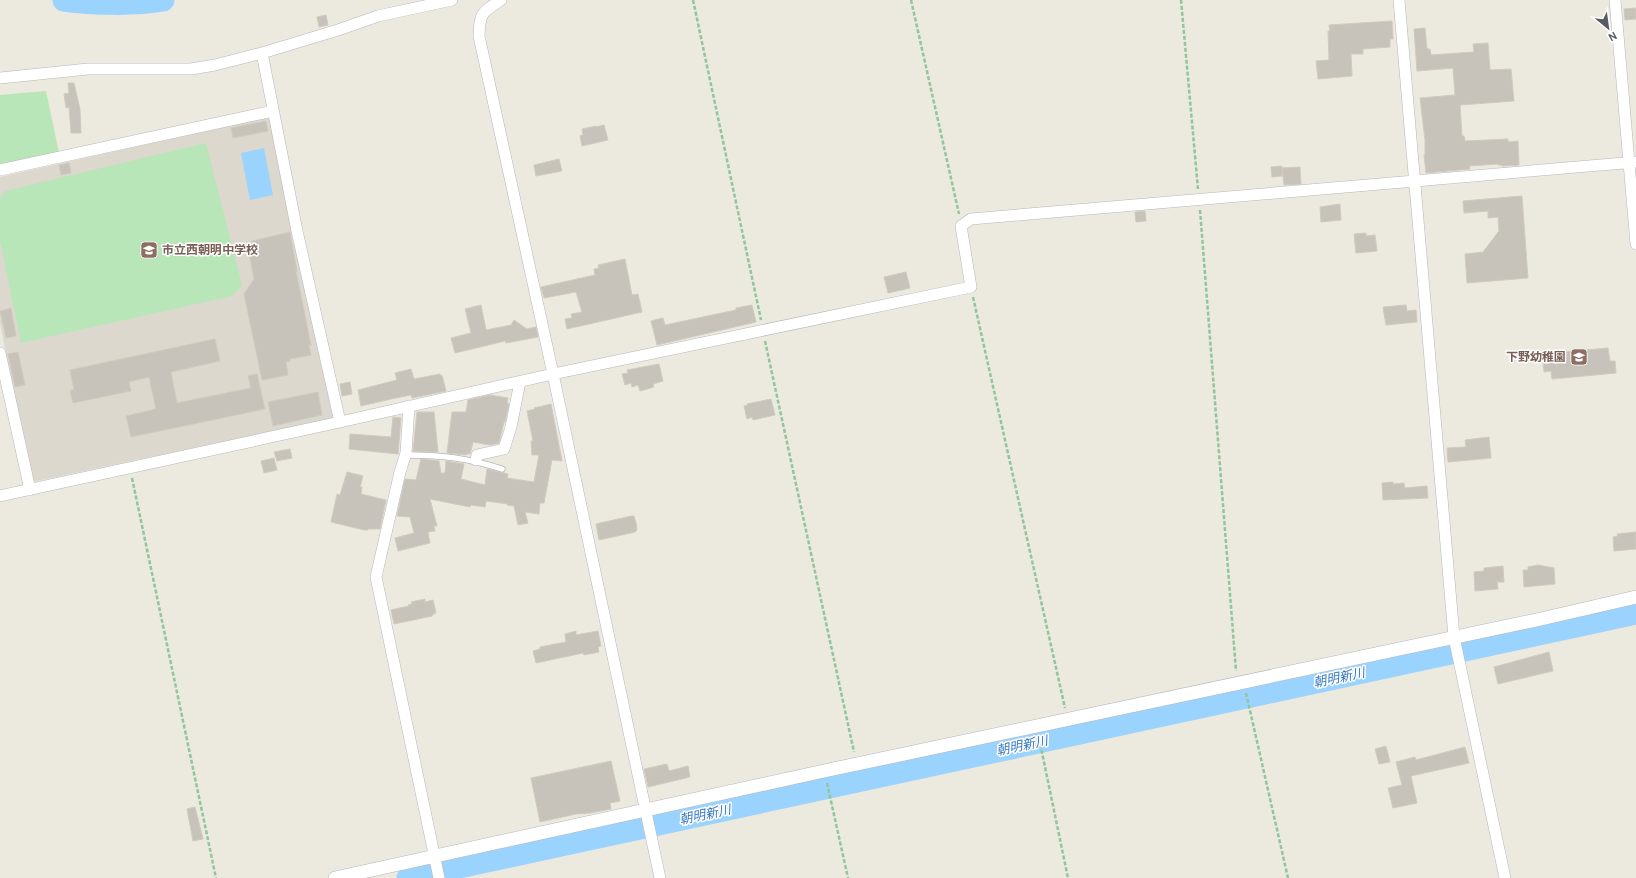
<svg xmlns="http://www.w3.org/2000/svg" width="1636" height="878" viewBox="0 0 1636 878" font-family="Overpass,'Noto Sans JP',sans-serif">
<rect width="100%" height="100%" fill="#ece9de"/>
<path fill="#dcd8cd" d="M 270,117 L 334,418 L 32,482 L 0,323 L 0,177 Z"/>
<path fill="#b8e6b8" d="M 46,91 L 59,153 L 0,166 L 0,95 Z
M 206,143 L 242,285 L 232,296 L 21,343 L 0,241 L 0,198 L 5,191 Z"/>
<path fill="#9bd3ff" d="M 264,148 L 273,195 L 250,200 L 241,153 Z"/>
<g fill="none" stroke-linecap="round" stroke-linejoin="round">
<path stroke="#9bd3ff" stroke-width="23" d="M 64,0 C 92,4 135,5 163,0
M 408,878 L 1636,613"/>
</g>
<path fill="#c7c3bb" stroke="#d1cbbc" d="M 1636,8 L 1636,19 L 1625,20 L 1624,9 Z
M 326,15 L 328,25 L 319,27 L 317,17 Z
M 1392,21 L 1393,39 L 1390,39 L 1390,47 L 1363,49 L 1363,54 L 1351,54 L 1352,76 L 1318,79 L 1316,61 L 1329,60 L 1328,31 L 1330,31 L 1329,25 Z
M 1425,28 L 1427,49 L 1430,49 L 1431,55 L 1474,52 L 1473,44 L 1488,43 L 1490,70 L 1511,69 L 1514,101 L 1460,105 L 1462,136 L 1464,136 L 1465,141 L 1508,139 L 1508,142 L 1518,141 L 1519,165 L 1502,166 L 1502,165 L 1498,165 L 1498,164 L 1469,166 L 1470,169 L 1426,173 L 1424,155 L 1425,155 L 1425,140 L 1420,98 L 1455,95 L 1453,68 L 1417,71 L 1414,29 Z
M 68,83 L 74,83 L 80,109 L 81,133 L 71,133 L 69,107 L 66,108 L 64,94 L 69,93 Z
M 266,121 L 268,131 L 233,138 L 231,128 Z
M 604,125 L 608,140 L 582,146 L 580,136 L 583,135 L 582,129 L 596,126 L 596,127 Z
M 559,159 L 562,171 L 536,176 L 534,165 Z
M 69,163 L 71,173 L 61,175 L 59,165 Z
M 1282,166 L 1282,176 L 1272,177 L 1271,167 Z
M 1300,167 L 1301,184 L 1284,185 L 1282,168 Z
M 1522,196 L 1528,278 L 1467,283 L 1465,254 L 1483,252 L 1499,231 L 1498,217 L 1488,218 L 1488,211 L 1464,213 L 1463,201 Z
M 1340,204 L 1341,220 L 1321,222 L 1320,207 Z
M 1145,211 L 1146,221 L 1136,222 L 1135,212 Z
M 290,232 L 297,271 L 296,271 L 311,345 L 309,345 L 311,355 L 290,359 L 290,361 L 286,362 L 288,375 L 262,380 L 244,294 L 254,279 L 248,248 L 253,247 L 252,241 Z
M 1366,233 L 1366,236 L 1375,235 L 1377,251 L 1356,253 L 1354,234 Z
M 625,259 L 632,295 L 638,294 L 642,312 L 567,329 L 565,319 L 572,318 L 571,314 L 582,312 L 576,292 L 544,298 L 541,287 L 595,275 L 594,269 L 599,268 L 598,265 Z
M 906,272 L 910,288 L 888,293 L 884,277 Z
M 481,305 L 486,330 L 511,325 L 514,320 L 527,329 L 536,327 L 538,337 L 506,343 L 505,341 L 455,353 L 451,338 L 471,333 L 465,309 Z
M 752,305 L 756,322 L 657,345 L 651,321 L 663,318 L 665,325 L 736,310 L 736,308 Z
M 1406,305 L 1407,311 L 1416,310 L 1417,322 L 1386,325 L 1383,307 Z
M 11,308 L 16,336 L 6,338 L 0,311 Z
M 215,339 L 220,361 L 171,372 L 177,403 L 251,388 L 248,376 L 257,374 L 265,409 L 131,437 L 126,416 L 156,409 L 149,377 L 129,382 L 131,391 L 73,403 L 70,390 L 74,390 L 70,370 Z
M 1608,348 L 1610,361 L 1615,361 L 1616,373 L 1552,379 L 1551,371 L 1544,372 L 1542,354 Z
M 18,352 L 25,385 L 15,387 L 8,354 Z
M 659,364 L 663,381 L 653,384 L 654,387 L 640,391 L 638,385 L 632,387 L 631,383 L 625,385 L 622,374 L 628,373 L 627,370 Z
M 411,369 L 414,379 L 440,374 L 441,376 L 442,375 L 446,391 L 412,398 L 411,395 L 391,399 L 361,406 L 358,390 L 397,380 L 395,373 Z
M 350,382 L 352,394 L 342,396 L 340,384 Z
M 318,392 L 322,415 L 273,426 L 268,402 Z
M 490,395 L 508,398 L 507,403 L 509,404 L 505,422 L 504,422 L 499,443 L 490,445 L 473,442 L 470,454 L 466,454 L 466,455 L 447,453 L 452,412 L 466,412 L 468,400 Z
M 771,399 L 775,415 L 753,420 L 752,417 L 747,419 L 744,406 L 748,405 L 747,404 Z
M 551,404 L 562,461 L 552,460 L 544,503 L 540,503 L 539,514 L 525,512 L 528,523 L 518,525 L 514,506 L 507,505 L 508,504 L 486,501 L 485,507 L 471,505 L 470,507 L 430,499 L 437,526 L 434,526 L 435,531 L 428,532 L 430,543 L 398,551 L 395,538 L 414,533 L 410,517 L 397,516 L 405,479 L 416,480 L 421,459 L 439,461 L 441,473 L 445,473 L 446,461 L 464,464 L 461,479 L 485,485 L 487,469 L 508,474 L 507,478 L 534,482 L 539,455 L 532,455 L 531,441 L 533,441 L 527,411 L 535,409 L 534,408 Z
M 417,412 L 434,412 L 438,452 L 413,451 Z
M 393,417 L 401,418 L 398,454 L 349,449 L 350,434 L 391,437 Z
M 1489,437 L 1491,458 L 1448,462 L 1447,448 L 1466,447 L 1465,440 Z
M 290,449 L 292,458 L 277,461 L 274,452 Z
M 274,458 L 277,470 L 264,473 L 261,461 Z
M 347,472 L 363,476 L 360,487 L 362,487 L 361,494 L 386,500 L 380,529 L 368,529 L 368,530 L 364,530 L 331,522 L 337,494 L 340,495 Z
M 1393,482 L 1393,484 L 1404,483 L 1405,488 L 1427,486 L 1428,498 L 1383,500 L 1382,483 Z
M 631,516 L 634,516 L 636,523 L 637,530 L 635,532 L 599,540 L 596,524 Z
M 1636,532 L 1636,549 L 1614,551 L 1613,537 L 1618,536 L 1617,534 Z
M 1538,565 L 1554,568 L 1555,584 L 1524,587 L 1523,570 L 1528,570 L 1528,567 Z
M 1503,566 L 1504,582 L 1497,582 L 1498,589 L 1475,591 L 1474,572 L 1484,571 L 1484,568 Z
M 425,599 L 425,602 L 433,600 L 436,613 L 432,615 L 432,616 L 394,624 L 391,610 L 409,606 L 408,605 L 412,604 L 411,602 Z
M 576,631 L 576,635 L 598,631 L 601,646 L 598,647 L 599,652 L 584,655 L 583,653 L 536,663 L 533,651 L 540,649 L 540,647 L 566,642 L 565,634 Z
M 1549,652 L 1553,671 L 1498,684 L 1494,667 Z
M 1386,746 L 1390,762 L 1379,764 L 1375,749 Z
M 1465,747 L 1469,763 L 1411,776 L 1417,803 L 1393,808 L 1388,788 L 1402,785 L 1396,762 L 1415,757 L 1416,760 Z
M 611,761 L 620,801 L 610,803 L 611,809 L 590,813 L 576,814 L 540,822 L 531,778 Z
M 667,764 L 669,771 L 688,766 L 690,777 L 648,787 L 644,769 Z
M 195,807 L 203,839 L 193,841 L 187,809 Z"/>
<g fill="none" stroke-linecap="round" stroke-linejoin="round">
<defs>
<path id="service" d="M 406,455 C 442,455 467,458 502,469"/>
<path id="minor" d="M 501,0 C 481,13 480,13 479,36 L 553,374 L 660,878
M 1399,0 L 1454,637 L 1505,878
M 1615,0 L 1636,244
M 262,53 L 297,231 L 340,422
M 0,78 L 88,69 L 191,69 L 215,65 L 262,53 L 338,30 L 378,16 L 452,0
M 0,170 L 273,111
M 0,353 L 30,490
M 409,406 L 406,453 L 400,472 L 376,577 L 439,878
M 476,460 L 477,455 L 504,449 L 511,427 L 520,382
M 0,496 L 340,422 L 553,374 L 971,287 L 961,226 L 971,219 L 1636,162"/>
<path id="tertiary" d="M 335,878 L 824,771 L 1541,619 L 1636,597"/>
</defs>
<use href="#service" stroke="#b5b7bd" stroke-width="7"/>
<use href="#minor" stroke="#b5b7bd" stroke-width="12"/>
<use href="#tertiary" stroke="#b5b7bd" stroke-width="14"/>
<path stroke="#90c59f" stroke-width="2.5" stroke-dasharray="4 2" stroke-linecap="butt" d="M 693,0 L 761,320
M 911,0 L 959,214
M 1181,0 L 1198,189
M 1200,210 L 1236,671
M 973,297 L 1065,708
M 765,341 L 854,752
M 132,478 L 216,878
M 1246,693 L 1288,878
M 1039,738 L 1068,878
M 827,783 L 848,878"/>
<use href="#service" stroke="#fff" stroke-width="5.5"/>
<use href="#minor" stroke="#fff" stroke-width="11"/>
<use href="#tertiary" stroke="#fff" stroke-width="13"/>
</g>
<defs>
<symbol id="school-square" viewBox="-11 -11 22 22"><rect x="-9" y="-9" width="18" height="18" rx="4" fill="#8d6e63" stroke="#fff"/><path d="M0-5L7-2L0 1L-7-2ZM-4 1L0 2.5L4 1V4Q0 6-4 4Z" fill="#fff"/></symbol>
</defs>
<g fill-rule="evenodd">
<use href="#school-square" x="139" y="240" width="20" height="20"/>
<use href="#school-square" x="1569" y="347" width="20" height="20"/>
</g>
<g text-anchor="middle" stroke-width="3" stroke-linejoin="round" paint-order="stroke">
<g font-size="12" font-weight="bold" fill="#785e54" stroke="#fff" text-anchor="start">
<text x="162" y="254">市立西朝明中学校</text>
<text x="1566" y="361" text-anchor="end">下野幼稚園</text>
</g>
<g font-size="13" font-style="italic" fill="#3679c0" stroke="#fff">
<text transform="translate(1339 677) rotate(-12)" y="5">朝明新川</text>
<text transform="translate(1022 745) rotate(-12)" y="5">朝明新川</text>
<text transform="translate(705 814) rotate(-12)" y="5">朝明新川</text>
</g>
</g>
<g transform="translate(1608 28) rotate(151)" stroke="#ffffff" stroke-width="3" paint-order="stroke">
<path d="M0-3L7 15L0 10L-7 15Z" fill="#585c61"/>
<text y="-6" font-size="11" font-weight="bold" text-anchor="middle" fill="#585c61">N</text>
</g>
</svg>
